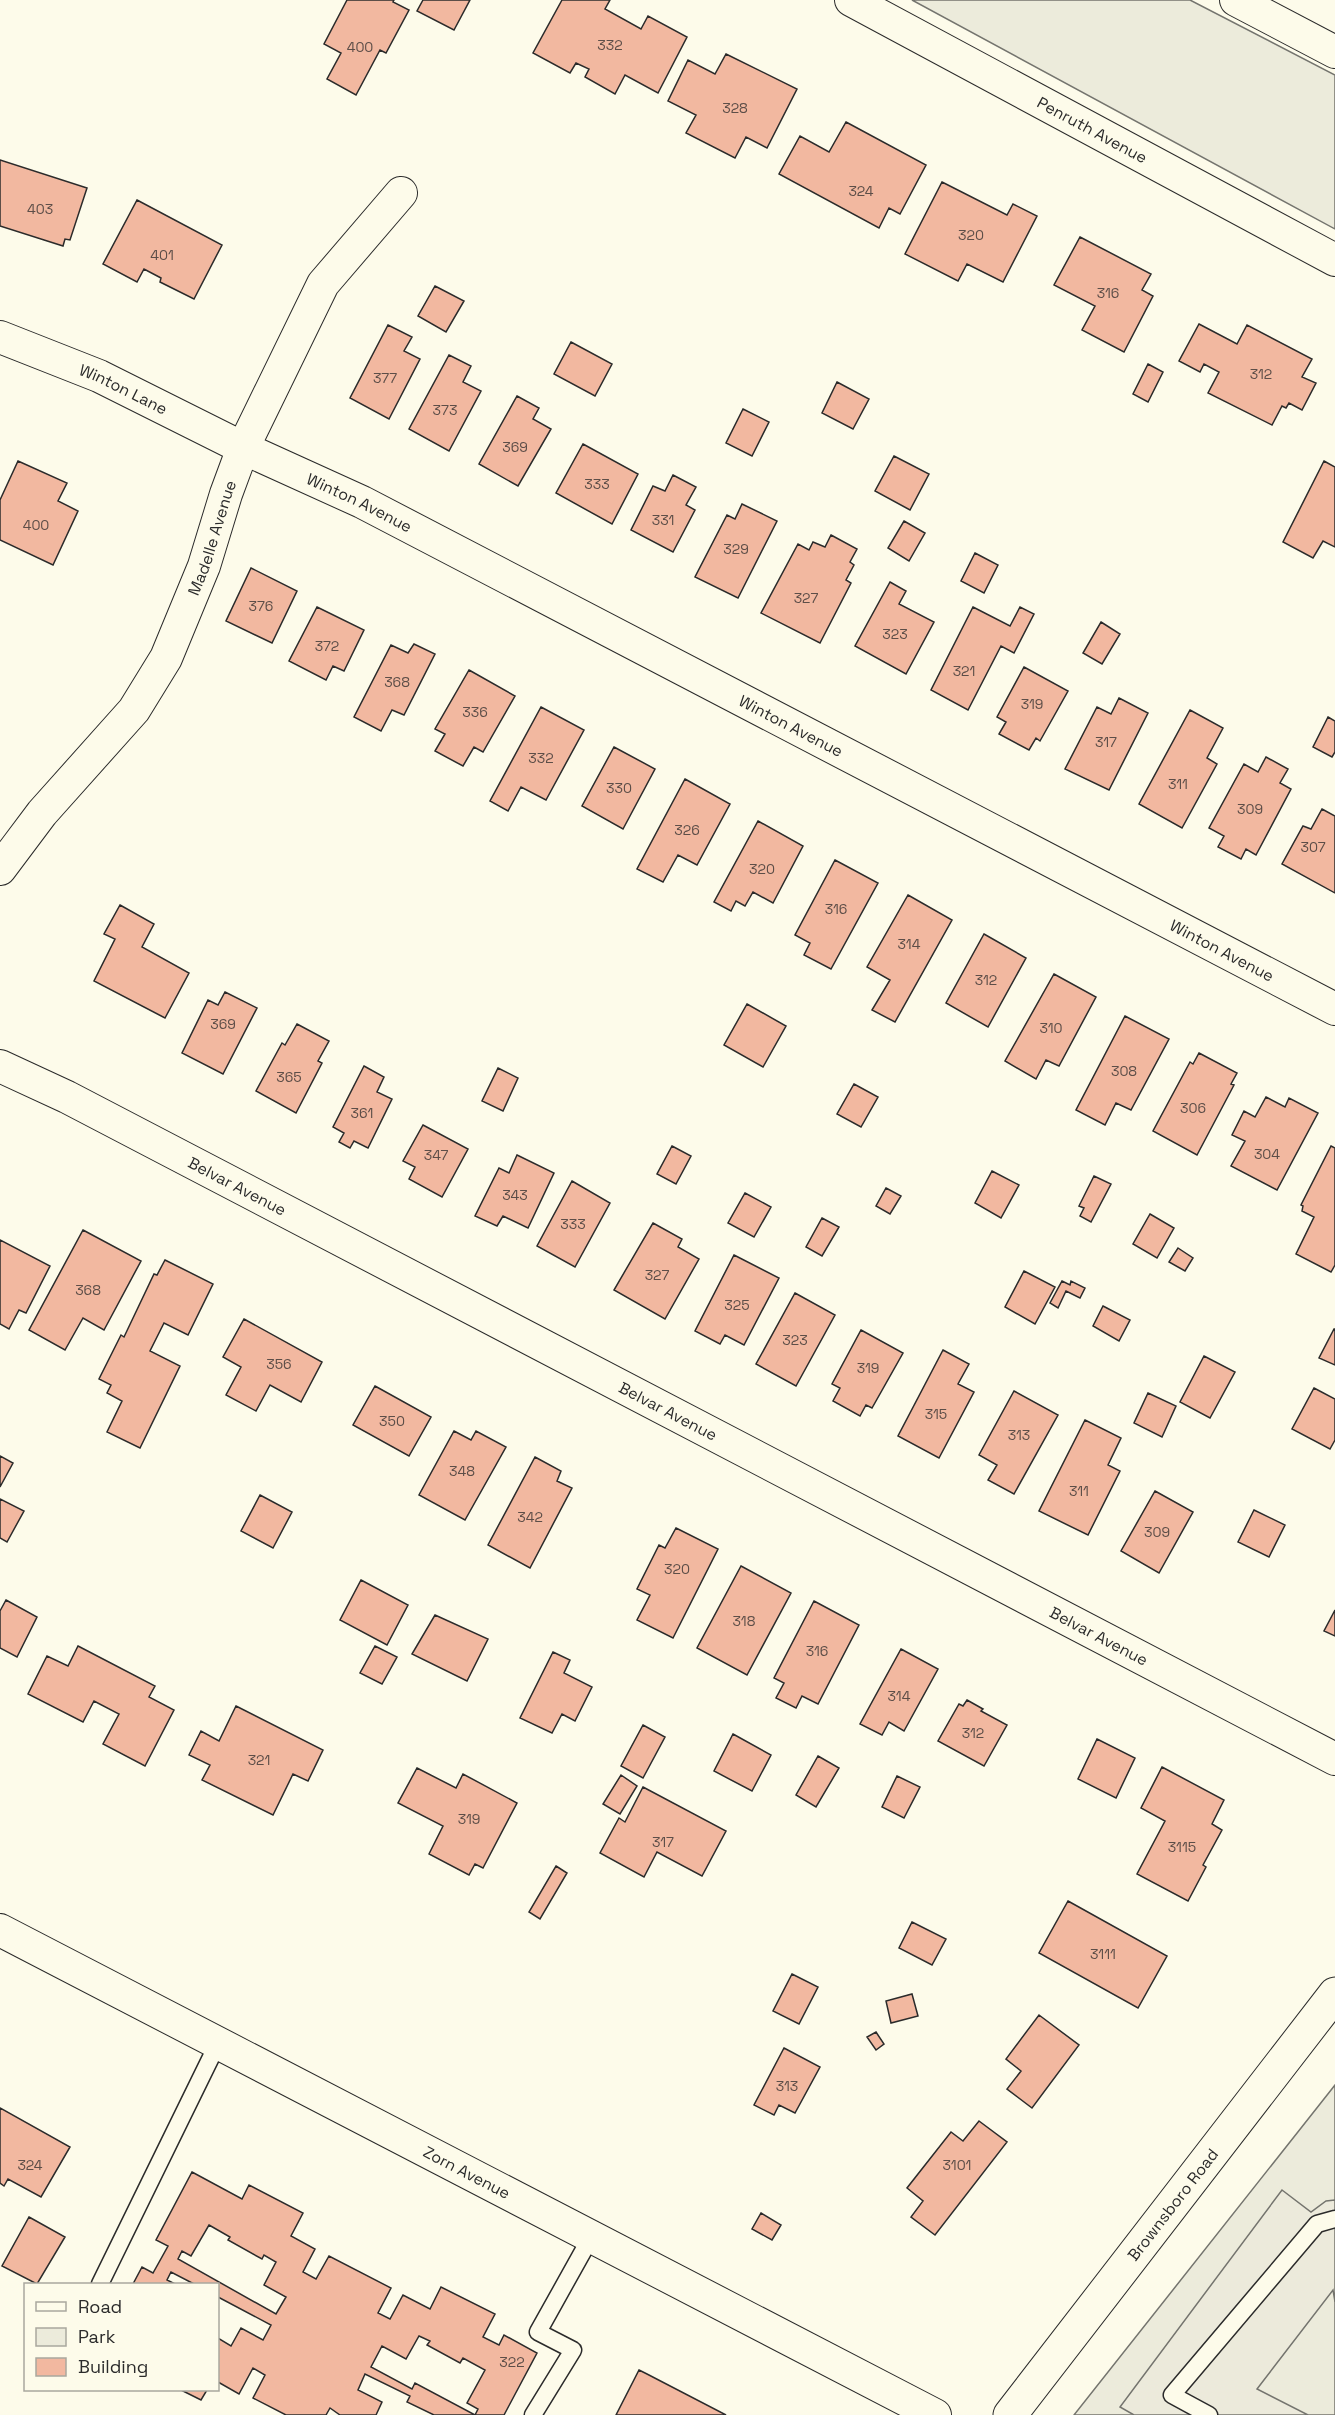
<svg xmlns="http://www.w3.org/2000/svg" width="1335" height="2415" viewBox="0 0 1335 2415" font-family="'Space Grotesk',sans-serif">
<rect width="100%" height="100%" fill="#fdfbea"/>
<path fill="#ecebdb" stroke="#74746e" stroke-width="1.5" d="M 912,0 L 1190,0 L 1335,75 L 1335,229 Z
M 1335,2085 L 1335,2415 L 1074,2415 Z"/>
<path fill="#eceadb" stroke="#74746e" stroke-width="1.5" d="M 1282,2190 L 1311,2212 L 1326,2201 L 1335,2200 L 1335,2302 L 1333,2290 L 1257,2389 L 1308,2415 L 1134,2415 L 1120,2407 Z"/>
<path fill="#f2b8a0" stroke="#2b2b2b" stroke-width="1.5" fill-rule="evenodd" d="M 347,0 L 394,0 L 393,2 L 409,10 L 386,53 L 380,50 L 356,95 L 327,79 L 341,53 L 324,44 Z
M 423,0 L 470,0 L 454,30 L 417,11 Z
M 562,0 L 610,0 L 605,9 L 641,29 L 648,16 L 687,37 L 658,93 L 625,75 L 615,94 L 585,77 L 589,69 L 576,63 L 570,73 L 533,53 Z
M 726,54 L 797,89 L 767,148 L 746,137 L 735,158 L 686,133 L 696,115 L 668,101 L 688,60 L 715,74 Z
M 846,122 L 926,165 L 900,214 L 889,208 L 879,228 L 779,174 L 800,136 L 829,152 Z
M 0,160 L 87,188 L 70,240 L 65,239 L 63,246 L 0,226 Z
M 942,182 L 1007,215 L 1013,204 L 1037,216 L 1003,282 L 967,264 L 958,281 L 905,254 Z
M 137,200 L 222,245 L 194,299 L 160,282 L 161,278 L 144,269 L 137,282 L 103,264 Z
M 1080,237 L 1151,274 L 1142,290 L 1153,296 L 1124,352 L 1082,330 L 1095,306 L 1054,285 Z
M 435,286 L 464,301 L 446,332 L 418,316 Z
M 1199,324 L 1237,344 L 1247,325 L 1312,359 L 1302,377 L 1316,383 L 1302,410 L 1289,403 L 1286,408 L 1282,406 L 1272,425 L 1208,393 L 1219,372 L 1204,364 L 1200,372 L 1179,361 Z
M 388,325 L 412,337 L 404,351 L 420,359 L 389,419 L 350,398 Z
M 571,342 L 612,364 L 595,396 L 554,374 Z
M 449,355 L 471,366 L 463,382 L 481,391 L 449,451 L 409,429 Z
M 1148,364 L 1163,372 L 1148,402 L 1133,394 Z
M 837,382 L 869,399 L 853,429 L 822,413 Z
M 517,396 L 539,408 L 533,419 L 551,429 L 518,486 L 479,464 Z
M 743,409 L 769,422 L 752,456 L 726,443 Z
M 583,444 L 638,474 L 612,524 L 556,493 Z
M 894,456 L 929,474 L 910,510 L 875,491 Z
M 18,461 L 67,483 L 58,501 L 78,511 L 53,565 L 0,540 L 0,500 Z
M 1324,461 L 1335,467 L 1335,547 L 1323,541 L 1313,558 L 1283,542 Z
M 673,475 L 696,487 L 686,505 L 695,510 L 673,552 L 631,530 L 653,486 L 665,491 Z
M 742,504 L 777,521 L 738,598 L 695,577 L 727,515 L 735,519 Z
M 904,521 L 925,533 L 909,561 L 888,548 Z
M 831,535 L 857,549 L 850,562 L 854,565 L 846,580 L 851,583 L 820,643 L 761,613 L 798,544 L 809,550 L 813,542 L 825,547 Z
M 975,553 L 998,565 L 984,593 L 961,581 Z
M 251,568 L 297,591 L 272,643 L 226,621 Z
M 890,582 L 906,591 L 899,604 L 934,622 L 906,674 L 855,646 Z
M 317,607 L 364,630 L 344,671 L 333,666 L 326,680 L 289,661 Z
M 973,607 L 1010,626 L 1020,607 L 1034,614 L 1014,653 L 1001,646 L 968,710 L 931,690 Z
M 1101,622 L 1120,634 L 1102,664 L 1083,653 Z
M 414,644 L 435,654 L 404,715 L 392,710 L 381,731 L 354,717 L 391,645 L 408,653 Z
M 1024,667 L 1068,691 L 1040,741 L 1036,738 L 1029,750 L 999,734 L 1006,722 L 997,717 Z
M 469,670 L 515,696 L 483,752 L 474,747 L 463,766 L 435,751 L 445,734 L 435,729 Z
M 1119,698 L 1148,713 L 1109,790 L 1065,769 L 1097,707 L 1111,714 Z
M 541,707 L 584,730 L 546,800 L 521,787 L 508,811 L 490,801 Z
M 1190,710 L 1223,728 L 1207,758 L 1217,764 L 1182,828 L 1139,804 Z
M 1328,717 L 1335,721 L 1335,752 L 1332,757 L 1313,747 Z
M 614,747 L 655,769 L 623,829 L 582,806 Z
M 1266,757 L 1288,769 L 1280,783 L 1291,789 L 1256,855 L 1246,849 L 1241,859 L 1218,847 L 1224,836 L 1209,828 L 1244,764 L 1258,772 Z
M 685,779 L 730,804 L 697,865 L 678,855 L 663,882 L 637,869 Z
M 1322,809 L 1335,816 L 1335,893 L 1282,864 L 1303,826 L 1311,829 Z
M 758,821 L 803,846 L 773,903 L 753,892 L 745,906 L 736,901 L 731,911 L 714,902 Z
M 835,860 L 878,883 L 831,969 L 804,955 L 810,943 L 795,935 Z
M 908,895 L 952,920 L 895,1022 L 872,1010 L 890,980 L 867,967 Z
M 120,905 L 154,924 L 142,947 L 189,973 L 165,1018 L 94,981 L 115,939 L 104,934 Z
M 984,934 L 1026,958 L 988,1027 L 946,1003 Z
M 1054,974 L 1096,997 L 1059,1066 L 1046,1060 L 1036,1079 L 1005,1061 Z
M 225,992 L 257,1008 L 223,1074 L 182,1053 L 208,1000 L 218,1005 Z
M 747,1004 L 786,1026 L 763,1067 L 724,1045 Z
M 1125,1016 L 1169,1039 L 1131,1110 L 1116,1103 L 1105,1125 L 1076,1110 Z
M 297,1024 L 329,1041 L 318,1061 L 322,1063 L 296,1113 L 256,1091 L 282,1043 L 285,1045 Z
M 1199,1053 L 1237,1073 L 1231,1084 L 1234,1085 L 1197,1155 L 1153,1131 L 1190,1062 L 1193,1064 Z
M 364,1066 L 384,1077 L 377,1092 L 392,1099 L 368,1148 L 354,1141 L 350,1148 L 339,1142 L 344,1133 L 333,1127 Z
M 498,1068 L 518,1078 L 503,1111 L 482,1101 Z
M 854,1084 L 878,1097 L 861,1127 L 837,1114 Z
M 1266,1097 L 1285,1107 L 1289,1098 L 1318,1113 L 1277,1190 L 1231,1166 L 1245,1141 L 1232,1135 L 1244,1111 L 1255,1117 Z
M 423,1125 L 468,1149 L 442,1197 L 409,1179 L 415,1167 L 403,1161 Z
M 672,1146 L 691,1156 L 676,1184 L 657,1174 Z
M 1331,1146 L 1335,1148 L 1335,1265 L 1331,1272 L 1296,1254 L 1314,1217 L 1302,1211 L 1303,1206 L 1301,1205 Z
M 517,1155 L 554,1173 L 528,1228 L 503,1216 L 497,1226 L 475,1216 L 499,1168 L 509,1173 Z
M 992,1171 L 1019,1185 L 1001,1218 L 975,1203 Z
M 1094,1176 L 1111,1184 L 1091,1222 L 1080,1216 L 1084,1208 L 1079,1206 Z
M 572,1181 L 610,1203 L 575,1267 L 537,1246 Z
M 886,1188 L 901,1196 L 890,1214 L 876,1206 Z
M 745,1193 L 771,1207 L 754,1237 L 728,1223 Z
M 1150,1214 L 1174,1228 L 1157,1258 L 1133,1244 Z
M 822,1218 L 839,1227 L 822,1256 L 806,1247 Z
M 653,1223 L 682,1239 L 678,1247 L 699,1259 L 665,1319 L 614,1290 Z
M 83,1230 L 141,1261 L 104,1330 L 83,1318 L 65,1350 L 29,1330 Z
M 0,1240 L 50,1266 L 26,1313 L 19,1310 L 9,1329 L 0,1324 Z
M 1178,1248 L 1193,1258 L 1185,1271 L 1169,1262 Z
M 734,1255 L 779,1278 L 744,1345 L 725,1335 L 720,1344 L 695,1331 Z
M 165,1260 L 213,1284 L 188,1335 L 164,1323 L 150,1351 L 180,1366 L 140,1448 L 107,1432 L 122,1401 L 107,1393 L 111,1385 L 99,1379 L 121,1335 L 124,1337 L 154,1274 L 157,1275 Z
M 1024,1271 L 1055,1287 L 1035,1324 L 1005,1307 Z
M 1062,1281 L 1070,1285 L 1071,1281 L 1085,1288 L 1080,1298 L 1066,1291 L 1058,1308 L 1050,1303 Z
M 795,1293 L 835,1315 L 796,1386 L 756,1364 Z
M 1103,1306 L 1130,1320 L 1119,1341 L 1093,1326 Z
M 244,1319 L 322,1362 L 301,1402 L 270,1385 L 256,1411 L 226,1395 L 241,1367 L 223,1357 Z
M 1334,1329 L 1335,1329 L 1335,1365 L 1319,1358 Z
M 861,1330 L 903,1353 L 872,1408 L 866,1405 L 860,1416 L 833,1401 L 840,1388 L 832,1384 Z
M 943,1350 L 969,1364 L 958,1384 L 974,1392 L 939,1458 L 898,1436 Z
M 1204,1356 L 1235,1372 L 1210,1418 L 1180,1402 Z
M 375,1386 L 431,1417 L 409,1456 L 353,1425 Z
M 1314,1388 L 1335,1399 L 1335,1440 L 1330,1449 L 1292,1429 Z
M 1014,1391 L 1058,1415 L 1014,1494 L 988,1480 L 997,1465 L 979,1455 Z
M 1148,1393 L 1176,1406 L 1162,1437 L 1134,1423 Z
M 1085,1420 L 1121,1438 L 1108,1465 L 1120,1471 L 1088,1535 L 1039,1511 Z
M 454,1431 L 471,1440 L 476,1431 L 506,1447 L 465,1520 L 419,1495 Z
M 0,1456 L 13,1463 L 0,1487 Z
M 535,1457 L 561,1471 L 557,1481 L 572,1488 L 530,1568 L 488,1545 Z
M 1155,1491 L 1193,1512 L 1159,1573 L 1121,1551 Z
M 260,1495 L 292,1512 L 273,1548 L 241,1531 Z
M 0,1499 L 24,1511 L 7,1542 L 0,1538 Z
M 1254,1510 L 1285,1525 L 1269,1557 L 1238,1542 Z
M 676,1528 L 718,1549 L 673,1638 L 637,1620 L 650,1595 L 637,1589 L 659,1545 L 665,1548 Z
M 741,1566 L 791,1593 L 747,1675 L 697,1648 Z
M 361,1580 L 408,1605 L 387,1645 L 340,1620 Z
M 6,1600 L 37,1617 L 17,1657 L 0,1648 L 0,1611 Z
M 814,1601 L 859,1625 L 818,1704 L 802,1696 L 796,1708 L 776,1698 L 784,1683 L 774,1678 Z
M 1335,1610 L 1335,1636 L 1324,1631 Z
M 435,1615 L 488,1639 L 467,1681 L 412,1654 Z
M 78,1646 L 155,1686 L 149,1697 L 174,1710 L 145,1766 L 103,1744 L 119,1714 L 94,1701 L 83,1722 L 28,1694 L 47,1656 L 68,1666 Z
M 375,1646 L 397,1657 L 382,1684 L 360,1673 Z
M 901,1649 L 938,1669 L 904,1731 L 889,1722 L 882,1735 L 860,1724 Z
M 553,1652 L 570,1660 L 564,1673 L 592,1687 L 575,1721 L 562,1714 L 552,1733 L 520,1718 Z
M 967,1700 L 983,1709 L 981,1711 L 1007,1725 L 984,1766 L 938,1741 L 959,1704 L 963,1706 Z
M 236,1706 L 323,1750 L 308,1781 L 293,1774 L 273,1815 L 202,1780 L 210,1765 L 189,1755 L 201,1731 L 219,1741 Z
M 643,1725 L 665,1737 L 643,1778 L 621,1766 Z
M 733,1734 L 771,1755 L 752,1791 L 714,1771 Z
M 1097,1739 L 1135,1758 L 1116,1798 L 1078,1779 Z
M 818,1756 L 839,1768 L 816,1807 L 796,1795 Z
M 1162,1767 L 1224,1800 L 1212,1824 L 1222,1830 L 1203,1865 L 1206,1867 L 1188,1901 L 1137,1874 L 1165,1821 L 1141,1808 Z
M 417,1768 L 456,1788 L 463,1774 L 517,1803 L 483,1868 L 475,1864 L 469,1875 L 429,1854 L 443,1826 L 398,1803 Z
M 621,1775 L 637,1786 L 620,1814 L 603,1804 Z
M 897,1776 L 920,1787 L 904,1818 L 882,1807 Z
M 643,1787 L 726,1831 L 702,1876 L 657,1852 L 644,1877 L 600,1853 L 619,1818 L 625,1822 Z
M 556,1866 L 567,1873 L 540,1919 L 529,1912 Z
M 1068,1901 L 1167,1956 L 1138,2008 L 1039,1953 Z
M 912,1922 L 946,1939 L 932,1965 L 899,1948 Z
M 792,1974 L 818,1987 L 799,2024 L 773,2011 Z
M 912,1994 L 918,2016 L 891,2023 L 886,2001 Z
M 1039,2015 L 1079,2045 L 1032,2108 L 1007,2089 L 1021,2071 L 1006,2059 Z
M 876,2032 L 884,2044 L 876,2050 L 867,2037 Z
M 784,2048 L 820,2067 L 795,2113 L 779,2105 L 774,2115 L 754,2105 Z
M 0,2108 L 70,2147 L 41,2197 L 8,2179 L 4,2186 L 0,2183 Z
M 979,2121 L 1007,2142 L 935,2235 L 911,2217 L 923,2201 L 907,2188 L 951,2132 L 963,2141 Z
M 192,2172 L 242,2199 L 249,2185 L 303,2213 L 291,2236 L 315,2249 L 303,2272 L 316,2279 L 329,2256 L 391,2288 L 378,2313 L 390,2319 L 403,2295 L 430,2309 L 441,2287 L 495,2314 L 483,2337 L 499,2345 L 504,2335 L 537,2353 L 504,2415 L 434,2415 L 407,2402 L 410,2396 L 365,2374 L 358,2390 L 382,2402 L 376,2415 L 340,2415 L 330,2408 L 326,2415 L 286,2415 L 253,2398 L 265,2375 L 253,2368 L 239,2394 L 218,2382 L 218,2338 L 231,2346 L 241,2328 L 263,2340 L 271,2325 L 218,2297 L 218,2284 L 194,2284 L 171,2272 L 167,2280 L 175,2284 L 133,2284 L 142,2267 L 153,2273 L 168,2246 L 156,2240 ZM 209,2225 L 230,2237 L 228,2240 L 262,2259 L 264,2255 L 276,2262 L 264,2285 L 286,2297 L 276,2314 L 178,2259 L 182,2251 L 191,2256 ZM 419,2336 L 430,2341 L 427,2345 L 460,2363 L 463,2358 L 485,2370 L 467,2403 L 478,2409 L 475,2415 L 415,2383 L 412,2389 L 371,2367 L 382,2346 L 406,2359 Z
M 761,2213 L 781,2225 L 772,2240 L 752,2229 Z
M 29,2217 L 65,2237 L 37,2284 L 2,2266 Z
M 639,2370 L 647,2374 L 726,2415 L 616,2415 Z
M 181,2390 L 207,2390 L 201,2400 Z"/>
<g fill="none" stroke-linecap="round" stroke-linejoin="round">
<defs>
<path id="lane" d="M 100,2284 L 218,2043
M 533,2415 L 573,2350 L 538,2332 L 591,2237
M 1209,2415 L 1172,2395 L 1317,2224 L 1335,2219"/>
<g id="street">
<path id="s1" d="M 851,0 L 1335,260"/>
<path d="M 1236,0 L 1335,52"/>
<path id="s2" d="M 0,337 L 99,376 L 243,448 L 362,502 L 1335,1009"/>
<path id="s3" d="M 0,869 L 42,813 L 134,710 L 166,658 L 204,566 L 226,494 L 243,448 L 323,284 L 401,193"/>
<path id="s4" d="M 0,1066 L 67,1097 L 1335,1759"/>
<path id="s5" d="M 0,1930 L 935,2415"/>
</g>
<g id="primary">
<path id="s6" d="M 1010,2415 L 1335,1994"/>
</g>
</defs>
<use href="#lane" stroke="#2b2b2b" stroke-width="19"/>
<use href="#street" stroke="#2b2b2b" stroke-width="34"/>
<use href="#primary" stroke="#2b2b2b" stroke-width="35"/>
<use href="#lane" stroke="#fdfbea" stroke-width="16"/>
<use href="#street" stroke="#fdfbea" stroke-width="32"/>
<use href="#primary" stroke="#fdfbea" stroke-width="33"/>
</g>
<g text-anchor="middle" stroke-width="4.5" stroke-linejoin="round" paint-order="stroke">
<g font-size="14" fill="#5d4e48">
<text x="610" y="50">332</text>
<text x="360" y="52">400</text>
<text x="735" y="113">328</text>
<text x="861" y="196">324</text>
<text x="40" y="214">403</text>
<text x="971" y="240">320</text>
<text x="162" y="260">401</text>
<text x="1108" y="298">316</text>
<text x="1261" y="379">312</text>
<text x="385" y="383">377</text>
<text x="445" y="415">373</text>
<text x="515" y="452">369</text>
<text x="597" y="489">333</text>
<text x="663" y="525">331</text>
<text x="36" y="530">400</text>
<text x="736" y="554">329</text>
<text x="806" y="603">327</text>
<text x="261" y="611">376</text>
<text x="895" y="639">323</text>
<text x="327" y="651">372</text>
<text x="964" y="676">321</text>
<text x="397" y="687">368</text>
<text x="1032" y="709">319</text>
<text x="475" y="717">336</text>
<text x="1106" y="747">317</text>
<text x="541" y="763">332</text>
<text x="1178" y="789">311</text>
<text x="619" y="793">330</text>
<text x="1250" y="814">309</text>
<text x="687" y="835">326</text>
<text x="1313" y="852">307</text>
<text x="762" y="874">320</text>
<text x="836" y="914">316</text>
<text x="909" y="949">314</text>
<text x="986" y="985">312</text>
<text x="223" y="1029">369</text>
<text x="1051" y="1033">310</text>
<text x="1124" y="1076">308</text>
<text x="289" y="1082">365</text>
<text x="1193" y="1113">306</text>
<text x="362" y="1118">361</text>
<text x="1267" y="1159">304</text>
<text x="436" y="1160">347</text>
<text x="515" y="1200">343</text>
<text x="573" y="1229">333</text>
<text x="657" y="1280">327</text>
<text x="88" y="1295">368</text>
<text x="737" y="1310">325</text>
<text x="795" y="1345">323</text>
<text x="279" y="1369">356</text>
<text x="868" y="1373">319</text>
<text x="936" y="1419">315</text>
<text x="392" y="1426">350</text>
<text x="1019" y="1440">313</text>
<text x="462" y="1476">348</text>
<text x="1079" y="1496">311</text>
<text x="530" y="1522">342</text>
<text x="1157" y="1537">309</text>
<text x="677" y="1574">320</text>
<text x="744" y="1626">318</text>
<text x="817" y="1656">316</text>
<text x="899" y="1701">314</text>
<text x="973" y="1738">312</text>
<text x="259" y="1765">321</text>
<text x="469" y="1824">319</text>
<text x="663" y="1847">317</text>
<text x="1182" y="1852">3115</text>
<text x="1103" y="1959">3111</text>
<text x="787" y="2091">313</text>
<text x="30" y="2170">324</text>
<text x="957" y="2170">3101</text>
<text x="512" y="2367">322</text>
</g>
<g font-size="16" fill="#2b2b2b" stroke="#fdfbea">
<text dy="6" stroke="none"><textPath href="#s1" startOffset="274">Penruth Avenue</textPath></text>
<text dy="6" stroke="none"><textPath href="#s2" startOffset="134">Winton Lane</textPath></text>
<text dy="6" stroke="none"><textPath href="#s2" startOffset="396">Winton Avenue</textPath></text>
<text dy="6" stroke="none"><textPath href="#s3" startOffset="398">Madelle Avenue</textPath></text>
<text dy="6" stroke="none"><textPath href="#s2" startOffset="882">Winton Avenue</textPath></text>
<text dy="6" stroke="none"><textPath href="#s2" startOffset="1368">Winton Avenue</textPath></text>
<text dy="6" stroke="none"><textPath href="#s4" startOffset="266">Belvar Avenue</textPath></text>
<text dy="6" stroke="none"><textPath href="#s4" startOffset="752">Belvar Avenue</textPath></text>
<text dy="6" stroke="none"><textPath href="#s4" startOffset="1238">Belvar Avenue</textPath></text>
<text dy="6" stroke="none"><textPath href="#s5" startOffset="526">Zorn Avenue</textPath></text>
<text dy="6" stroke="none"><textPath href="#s6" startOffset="266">Brownsboro Road</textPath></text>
</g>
</g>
<rect x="24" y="2283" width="195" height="108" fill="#fdfbea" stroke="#a9a89e" stroke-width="1.5"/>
<rect x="36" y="2302" width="30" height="9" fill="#fdfbea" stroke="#a9a89e" stroke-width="1.5"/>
<text x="78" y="2313" font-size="18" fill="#2b2b2b">Road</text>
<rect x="36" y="2328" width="30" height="18" fill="#ecebdb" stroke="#a9a89e" stroke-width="1.5"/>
<text x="78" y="2343" font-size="18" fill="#2b2b2b">Park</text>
<rect x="36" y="2358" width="30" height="18" fill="#f2b8a0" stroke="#a9a89e" stroke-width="1.5"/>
<text x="78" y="2373" font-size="18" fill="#2b2b2b">Building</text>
</svg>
